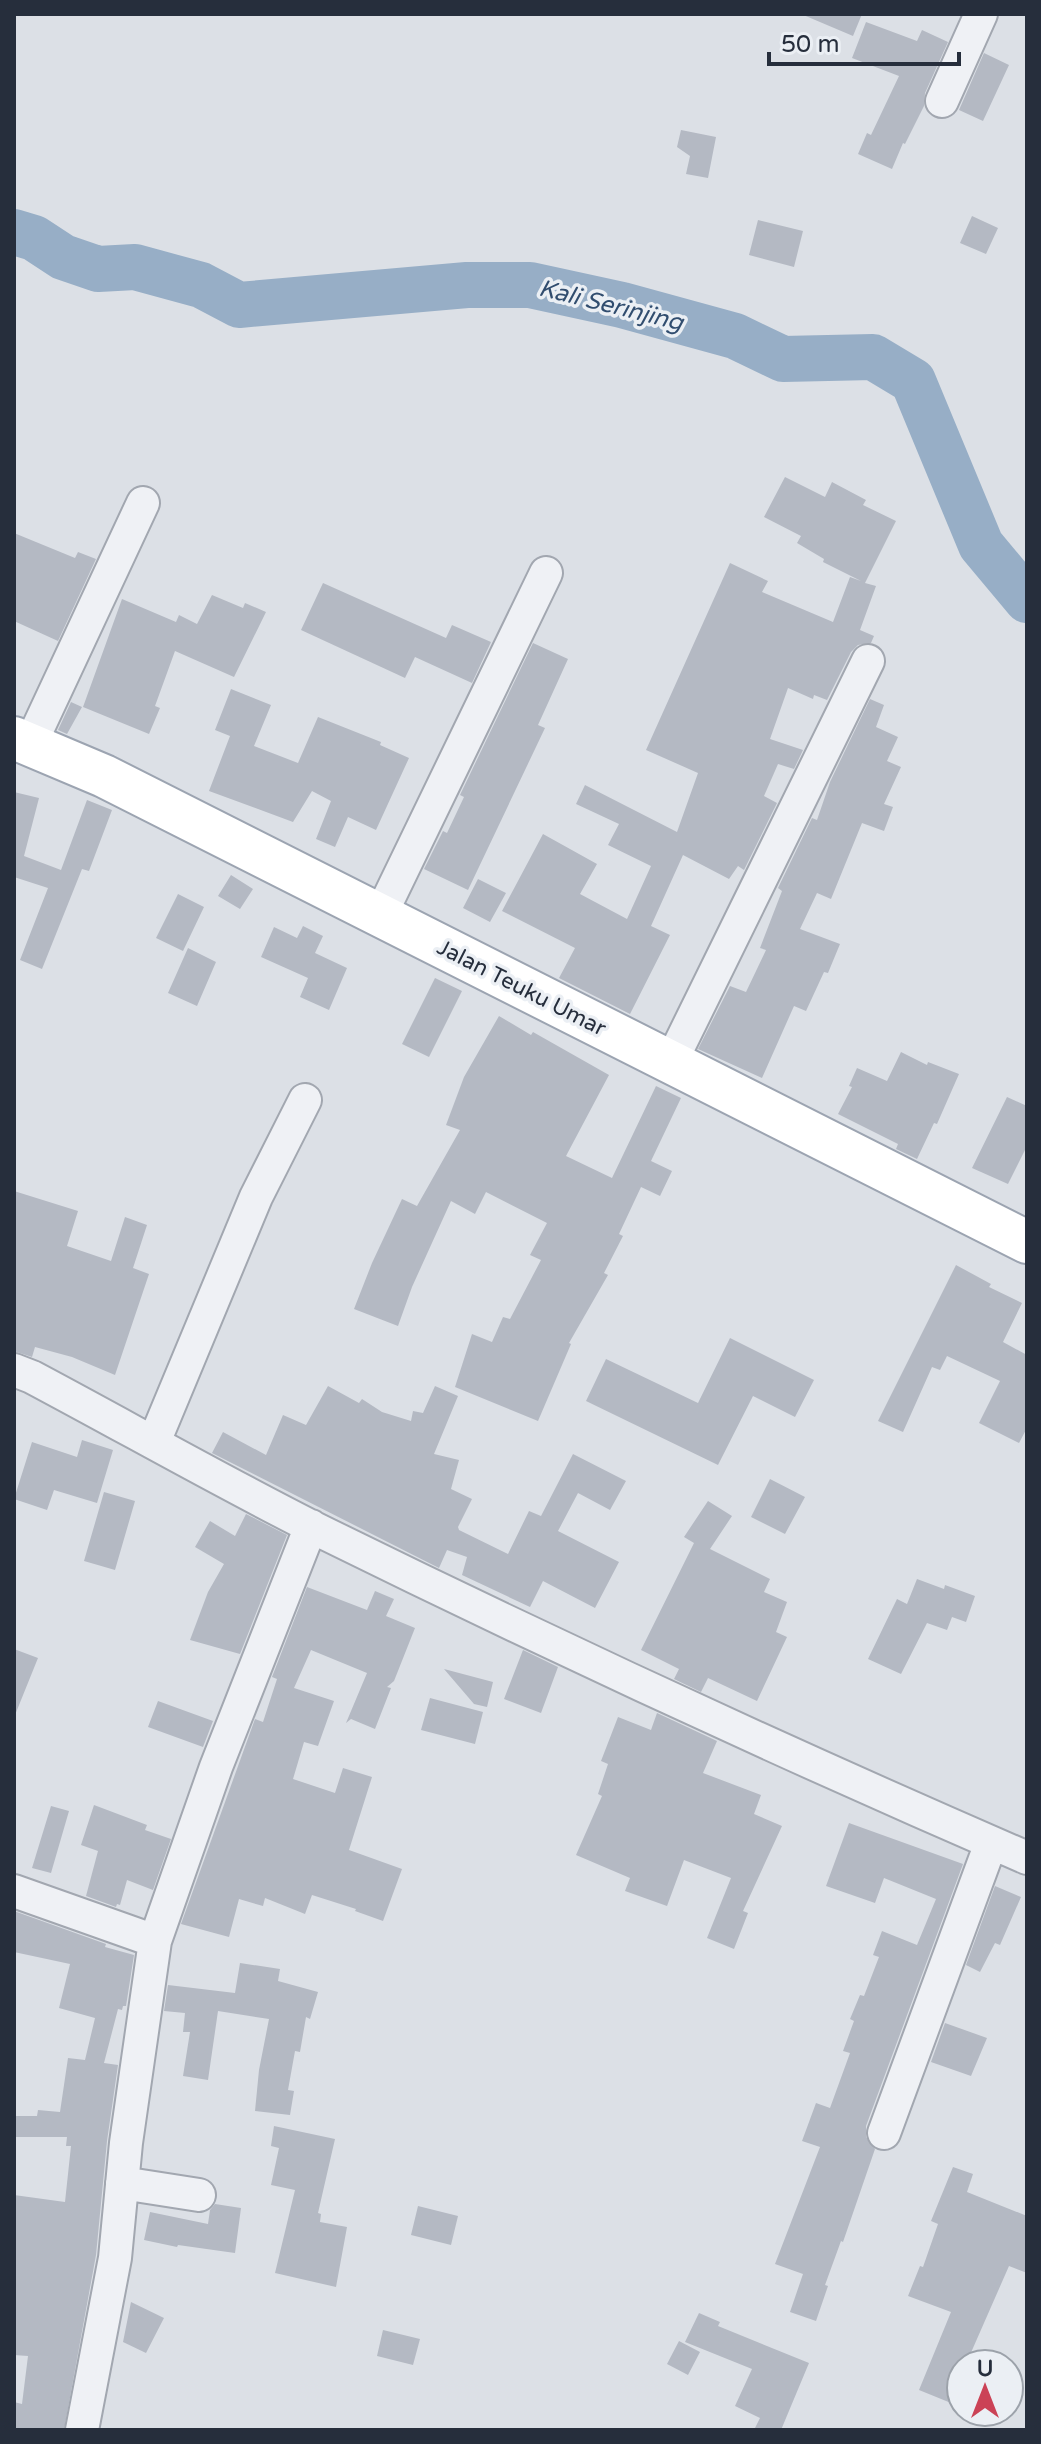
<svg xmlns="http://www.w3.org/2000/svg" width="1041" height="2444" viewBox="0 0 1041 2444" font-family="'Varela Round',sans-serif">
<rect width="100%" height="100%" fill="#dce0e6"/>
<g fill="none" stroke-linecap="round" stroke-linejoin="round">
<path stroke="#97aec6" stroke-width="46" d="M 14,232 L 34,238 L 63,257 L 98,269 L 135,267 L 201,285 L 239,305 L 467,285 L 530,285 L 622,305 L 735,336 L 783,359 L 873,357 L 913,381 L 981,545 L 1027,600"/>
</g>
<path fill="#b4b9c3" d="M 801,14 L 862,14 L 853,36 Z
M 866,22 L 917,41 L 922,30 L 948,42 L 925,93 L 924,106 L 905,144 L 903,143 L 892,169 L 858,154 L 867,133 L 871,135 L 899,76 L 852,58 Z
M 984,53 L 1009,65 L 983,121 L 959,110 Z
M 681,130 L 716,137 L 708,178 L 686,174 L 690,156 L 677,147 Z
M 972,216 L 998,228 L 986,254 L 960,243 Z
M 758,220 L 803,231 L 794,267 L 749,255 Z
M 785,477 L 825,497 L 832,482 L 866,500 L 863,505 L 896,521 L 865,583 L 876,586 L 860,630 L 874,636 L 871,643 L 858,645 L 851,652 L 827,700 L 814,695 L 813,699 L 788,688 L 770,739 L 803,750 L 794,769 L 778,764 L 764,796 L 777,803 L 744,870 L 738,866 L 729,879 L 683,855 L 651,926 L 670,935 L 630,1014 L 559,978 L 575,948 L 502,911 L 543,834 L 597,864 L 580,894 L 627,919 L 651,866 L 608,845 L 619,824 L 576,804 L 585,785 L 677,832 L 698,773 L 646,750 L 730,563 L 768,581 L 762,592 L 833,622 L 850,577 L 861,581 L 823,562 L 824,559 L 797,543 L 801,536 L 764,517 Z
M 14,533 L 75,558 L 78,552 L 96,559 L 58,641 L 14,621 Z
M 323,583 L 446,638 L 452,625 L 491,642 L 472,683 L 415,657 L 405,678 L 301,630 Z
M 212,595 L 243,608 L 245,603 L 266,612 L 234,677 L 175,651 L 155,706 L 160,708 L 149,734 L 83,707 L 122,599 L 176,622 L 179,615 L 197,624 Z
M 533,643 L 568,659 L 538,725 L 545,728 L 468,890 L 424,869 L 443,831 L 447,833 L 464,797 L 460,795 Z
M 231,689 L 271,705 L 254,746 L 298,763 L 318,717 L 381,742 L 380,745 L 409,758 L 376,830 L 348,817 L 335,847 L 316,839 L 331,801 L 312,791 L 293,822 L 209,791 L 230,736 L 215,730 Z
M 870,699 L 884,705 L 876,727 L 898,737 L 887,761 L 901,767 L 884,804 L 893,807 L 884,831 L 862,823 L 831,899 L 817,893 L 800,929 L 840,944 L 828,973 L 824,972 L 806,1011 L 794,1006 L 762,1078 L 698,1049 L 730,986 L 746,992 L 766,950 L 760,948 L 782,891 L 778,888 L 812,818 L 817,820 L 830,782 Z
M 71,702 L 82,707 L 67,734 L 58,730 Z
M 14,792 L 39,798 L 24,856 L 61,870 L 87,800 L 112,810 L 89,871 L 82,869 L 42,969 L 20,960 L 48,888 L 14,877 Z
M 231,875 L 253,889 L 240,909 L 218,896 Z
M 478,879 L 506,893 L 490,922 L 463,908 Z
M 178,894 L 204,907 L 183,951 L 156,938 Z
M 303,926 L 323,936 L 315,953 L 347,968 L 329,1010 L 300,997 L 308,978 L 261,957 L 274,927 L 297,938 Z
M 188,948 L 216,962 L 197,1006 L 168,993 Z
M 435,978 L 462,991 L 429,1057 L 402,1044 Z
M 499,1016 L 531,1035 L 533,1032 L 609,1075 L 566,1156 L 612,1178 L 656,1086 L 681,1098 L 651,1161 L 672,1171 L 660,1196 L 641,1187 L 619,1234 L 623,1236 L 604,1273 L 608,1275 L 569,1343 L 571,1344 L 538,1421 L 455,1387 L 472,1334 L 492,1342 L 503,1317 L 510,1319 L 541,1260 L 530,1255 L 547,1223 L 486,1192 L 475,1214 L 451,1201 L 412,1287 L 398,1326 L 354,1309 L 372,1263 L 402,1199 L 417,1206 L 460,1130 L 446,1125 L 464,1077 Z
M 901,1052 L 927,1065 L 928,1062 L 959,1074 L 937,1124 L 934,1123 L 917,1159 L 896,1149 L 898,1144 L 838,1114 L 852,1087 L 849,1086 L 857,1068 L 887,1081 Z
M 1007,1097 L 1027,1106 L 1027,1146 L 1008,1184 L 972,1168 Z
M 14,1191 L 78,1211 L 67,1246 L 111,1261 L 125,1217 L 147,1225 L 133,1268 L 149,1274 L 115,1375 L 72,1357 L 35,1347 L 32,1357 L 14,1351 Z
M 956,1265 L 991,1284 L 989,1287 L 1022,1303 L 1003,1342 L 1027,1355 L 1027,1428 L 1019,1443 L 979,1423 L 1000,1381 L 947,1356 L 940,1370 L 932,1367 L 903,1432 L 878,1421 Z
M 730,1338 L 814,1380 L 795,1417 L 753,1396 L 718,1465 L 586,1401 L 606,1359 L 698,1403 Z
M 328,1386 L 359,1403 L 362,1399 L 382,1412 L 411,1421 L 413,1411 L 423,1413 L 435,1386 L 458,1396 L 434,1454 L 459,1460 L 451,1489 L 472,1499 L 458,1527 L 459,1530 L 508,1554 L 529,1511 L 541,1516 L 573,1454 L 626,1481 L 610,1510 L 578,1493 L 558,1531 L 619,1562 L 595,1608 L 543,1581 L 530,1607 L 462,1575 L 467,1557 L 447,1550 L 439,1568 L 212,1453 L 223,1432 L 266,1455 L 283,1415 L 306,1425 Z
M 82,1440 L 113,1450 L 97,1503 L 54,1490 L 47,1510 L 14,1499 L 32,1442 L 77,1457 Z
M 770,1479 L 805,1497 L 785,1534 L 751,1517 Z
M 104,1492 L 135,1501 L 115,1570 L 84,1561 Z
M 708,1501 L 732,1516 L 710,1549 L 770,1579 L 764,1592 L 787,1602 L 776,1632 L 787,1637 L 757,1701 L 708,1678 L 701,1692 L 674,1679 L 679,1669 L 641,1650 L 694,1543 L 684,1537 Z
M 246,1514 L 287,1535 L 240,1654 L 190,1640 L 208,1592 L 224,1564 L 195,1547 L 210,1521 L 235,1536 Z
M 917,1579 L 944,1589 L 945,1585 L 975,1596 L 966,1622 L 952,1617 L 947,1630 L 927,1623 L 901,1674 L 868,1659 L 897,1599 L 907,1604 Z
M 307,1587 L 367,1610 L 375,1591 L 394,1599 L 386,1616 L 415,1628 L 394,1681 L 387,1687 L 391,1688 L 375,1729 L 351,1719 L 346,1723 L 367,1673 L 311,1650 L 294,1688 L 334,1701 L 318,1746 L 304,1742 L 293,1779 L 335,1793 L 343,1768 L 372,1777 L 349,1850 L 402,1869 L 383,1921 L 355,1911 L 356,1909 L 312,1895 L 305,1914 L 265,1898 L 263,1906 L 239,1899 L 229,1937 L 181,1924 L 255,1719 L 263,1722 L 277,1679 L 272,1677 Z
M 14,1649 L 38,1658 L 15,1715 L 14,1714 Z
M 523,1650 L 558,1667 L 541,1713 L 504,1699 Z
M 444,1669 L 493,1682 L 487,1707 L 474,1704 Z
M 430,1698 L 483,1712 L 475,1744 L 421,1730 Z
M 158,1701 L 213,1721 L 203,1747 L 148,1727 Z
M 657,1713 L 717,1741 L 703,1773 L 761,1795 L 754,1814 L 782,1826 L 743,1911 L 748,1913 L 734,1949 L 707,1938 L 731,1878 L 684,1860 L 667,1906 L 625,1891 L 630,1878 L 576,1855 L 602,1796 L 598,1794 L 608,1764 L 601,1761 L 618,1717 L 651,1730 Z
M 94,1805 L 147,1825 L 145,1830 L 171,1839 L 153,1890 L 127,1880 L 120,1905 L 117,1904 L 116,1907 L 86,1896 L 98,1851 L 81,1845 Z
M 51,1806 L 69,1811 L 51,1873 L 32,1868 Z
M 849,1823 L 963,1864 L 866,2126 L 866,2137 L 875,2149 L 843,2242 L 841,2241 L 825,2285 L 828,2286 L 816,2321 L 790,2312 L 803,2274 L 775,2264 L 820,2147 L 802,2141 L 816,2103 L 830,2108 L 850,2053 L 843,2051 L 854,2021 L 850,2019 L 860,1995 L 864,1996 L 879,1957 L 873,1955 L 882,1931 L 917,1945 L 936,1899 L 884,1878 L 875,1903 L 826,1886 Z
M 995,1886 L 1021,1897 L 1000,1945 L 995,1943 L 980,1972 L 966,1965 Z
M 14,1911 L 106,1944 L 105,1947 L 134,1955 L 126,2006 L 123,2006 L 122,2010 L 118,2009 L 104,2063 L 118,2065 L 107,2141 L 96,2255 L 64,2430 L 14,2430 L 14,2402 L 22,2404 L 28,2356 L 14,2355 L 14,2195 L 65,2202 L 71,2146 L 66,2146 L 67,2137 L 14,2137 L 14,2116 L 37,2116 L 38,2110 L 60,2112 L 68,2058 L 85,2060 L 95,2018 L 59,2008 L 70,1964 L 14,1952 Z
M 240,1963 L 280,1969 L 278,1981 L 318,1992 L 310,2019 L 306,2017 L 300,2052 L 295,2051 L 288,2090 L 294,2091 L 290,2115 L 255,2111 L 259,2070 L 269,2019 L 218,2011 L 208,2080 L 183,2076 L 190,2032 L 183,2032 L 185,2013 L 164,2011 L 168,1985 L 235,1993 Z
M 945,2023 L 987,2038 L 971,2076 L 931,2062 Z
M 274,2126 L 335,2139 L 318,2213 L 321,2214 L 320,2222 L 347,2227 L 336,2287 L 275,2273 L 295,2190 L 271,2185 L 279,2148 L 271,2146 Z
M 953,2167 L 973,2174 L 967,2192 L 1027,2216 L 1027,2273 L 1009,2266 L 966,2364 L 961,2364 L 961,2377 L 951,2403 L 919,2390 L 951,2312 L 908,2296 L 920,2266 L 923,2267 L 938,2224 L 931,2221 Z
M 215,2204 L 241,2208 L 235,2253 L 178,2245 L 177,2247 L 144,2240 L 150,2212 L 208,2224 L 210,2210 Z
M 418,2206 L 458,2216 L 451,2245 L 411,2235 Z
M 131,2302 L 164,2318 L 146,2353 L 123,2342 Z
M 699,2313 L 720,2322 L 718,2326 L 809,2363 L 781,2430 L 754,2430 L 760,2418 L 735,2406 L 752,2369 L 685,2342 Z
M 383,2330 L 420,2339 L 413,2365 L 377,2356 Z
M 679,2341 L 700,2352 L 688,2375 L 667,2364 Z"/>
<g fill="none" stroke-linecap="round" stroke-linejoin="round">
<defs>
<path id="minor" d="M 942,101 L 981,14
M 30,745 L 143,503
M 381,914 L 546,573
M 671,1062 L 868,661
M 14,1370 L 32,1377 C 126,1427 219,1480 314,1528 C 549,1644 787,1754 1027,1858
M 154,1442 L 256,1197 L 305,1100
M 14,1891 L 155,1941
M 884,2133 L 991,1843
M 122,2183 L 199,2195
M 82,2430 L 115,2258 L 126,2143 L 155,1941 L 216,1767 L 311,1526"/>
<path id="major" d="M 14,738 L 104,776 L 1027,1242"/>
</defs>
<use href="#minor" stroke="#a2a7b0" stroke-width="36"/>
<use href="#major" stroke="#9ca4b1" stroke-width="46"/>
<use href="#minor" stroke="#eff1f5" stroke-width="32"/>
<use href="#major" stroke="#fff" stroke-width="42"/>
</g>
<g text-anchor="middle" stroke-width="7" stroke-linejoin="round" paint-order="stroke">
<g font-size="22" fill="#262e3c" stroke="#ebeff4">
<text transform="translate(522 987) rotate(27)" y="8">Jalan Teuku Umar</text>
</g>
<g font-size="24" font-style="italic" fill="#314d6f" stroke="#ebeff4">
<text transform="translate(611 305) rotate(14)" y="8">Kali Serinjing</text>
</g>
</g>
<rect width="1041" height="2444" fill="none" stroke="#262e3c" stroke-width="32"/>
<g transform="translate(985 2388)"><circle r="38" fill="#ebeff4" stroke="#9ca2aa" stroke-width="2"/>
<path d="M0-6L14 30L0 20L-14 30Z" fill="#cb4256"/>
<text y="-12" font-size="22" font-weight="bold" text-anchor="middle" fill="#262e3c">U</text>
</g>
<path d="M769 52v12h190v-12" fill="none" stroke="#262e3c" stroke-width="4"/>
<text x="781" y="52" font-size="24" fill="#262e3c" stroke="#ebeff4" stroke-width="6" paint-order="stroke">50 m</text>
</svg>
